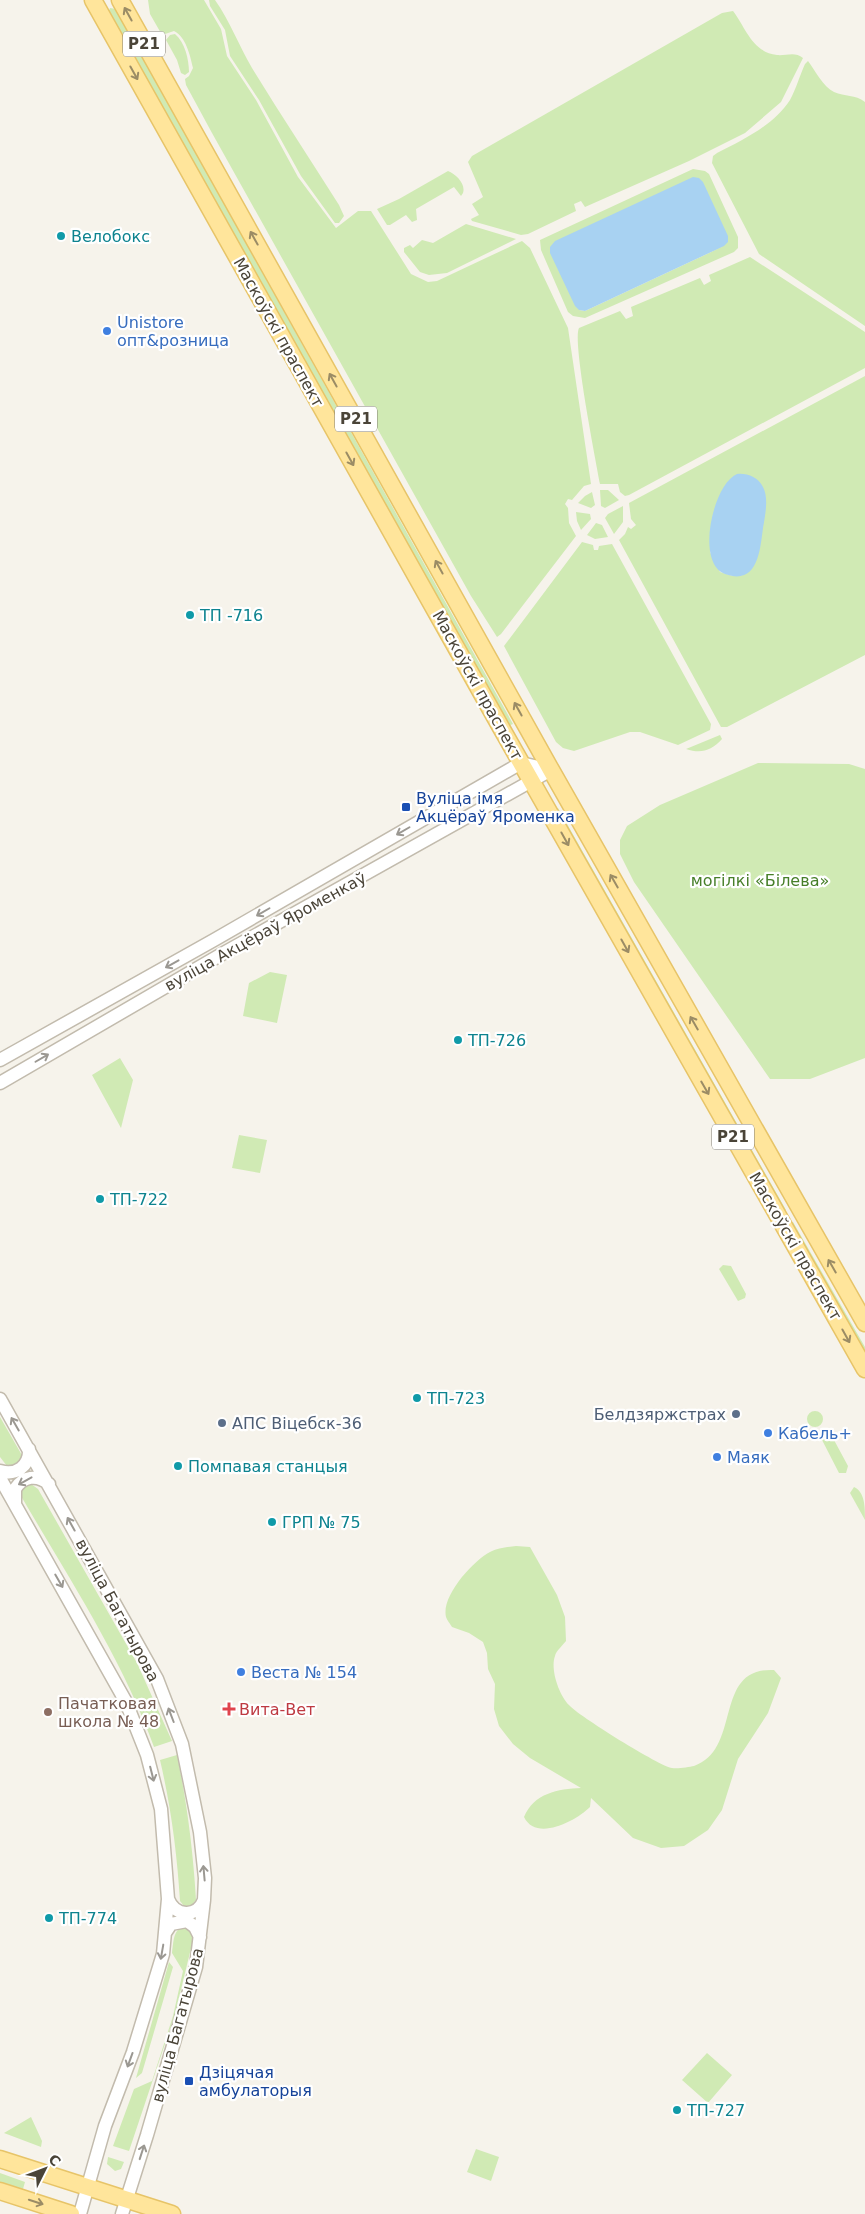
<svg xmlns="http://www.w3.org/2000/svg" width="865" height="2214" viewBox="0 0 865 2214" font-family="'DejaVu Sans',sans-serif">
<rect width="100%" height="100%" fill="#f6f3eb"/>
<path fill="#d0eab4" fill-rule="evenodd" d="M 148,0 L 204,0 L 221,29 L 227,56 L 256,100 L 298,177 L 336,228 L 358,211 L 371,211 L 411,274 L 428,282 L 437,281 L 522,241 L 530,248 L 568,328 L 591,484 L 584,486 L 572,500 L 568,499 L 565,504 L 568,508 L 569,523 L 576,536 L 501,634 L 497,637 L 471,596 L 212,133 L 186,85 L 185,79 L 189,76 L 193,68 C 190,55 186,37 174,31 L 162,35 L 150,14 Z
M 209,0 L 215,0 C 230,21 239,46 252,68 C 280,114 310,159 339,205 L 344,216 L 339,223 L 335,223 L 301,176 L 259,100 L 230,56 L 225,30 L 210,6 Z
M 110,8 L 116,9 L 513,724 L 508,726 L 108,13 Z
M 733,11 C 746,28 752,52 777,55 C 786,56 795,51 803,58 L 781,102 L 745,133 L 689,161 L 585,207 L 581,201 L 574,204 L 576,211 L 528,234 L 521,235 L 472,221 L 471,219 L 479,215 L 472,204 L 483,197 L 468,162 L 472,156 L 722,13 Z
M 175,34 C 185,42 189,60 189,72 L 185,75 L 181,73 L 177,60 L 166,40 L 170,35 Z
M 808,61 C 815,70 823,87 834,92 C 845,97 855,94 865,102 L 865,326 L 759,254 L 712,163 L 713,156 L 717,153 C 743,140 774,125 790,100 C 796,89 800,75 805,64 Z
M 693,169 L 705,171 L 709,174 L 738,237 L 738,248 L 734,252 L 585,318 L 573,316 L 568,312 L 541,250 L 540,240 ZM 724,246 L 585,311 L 579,310 Z
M 448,171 C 456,174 466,184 463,193 L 461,196 L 454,187 L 416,209 L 417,220 L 412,222 L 406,215 L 390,225 L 387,225 L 377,209 L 399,199 Z
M 466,224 L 516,239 L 447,273 L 429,275 L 420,272 L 404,252 L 404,248 L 410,245 L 413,248 L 422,240 L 433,243 Z
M 750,257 L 865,332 L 865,368 L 629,495 L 625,496 L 620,492 L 618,484 L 600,484 C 596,461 572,341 579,328 L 620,311 L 626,319 L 633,316 L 631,307 L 700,278 L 704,285 L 711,281 L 709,275 Z
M 865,376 L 865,655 L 727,727 L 721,727 L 619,540 L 625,534 L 628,527 L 631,529 L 636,525 L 631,519 L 629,503 ZM 713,514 L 743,575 L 733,576 L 720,572 L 710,552 Z
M 600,490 L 608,490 L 619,500 L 605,508 L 601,506 Z
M 592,492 L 595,505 L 591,508 L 578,503 L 585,496 Z
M 623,506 L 623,522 L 614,534 L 605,518 L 608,514 Z
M 576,512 L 590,514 L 591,519 L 581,530 L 577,521 Z
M 596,523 L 602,525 L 608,537 L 595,539 L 587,535 Z
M 582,542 L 593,545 L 594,550 L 598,550 L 599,546 L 612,544 L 711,724 L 710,730 L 678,745 L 640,732 L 630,732 L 574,751 L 563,748 L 556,742 L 504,646 Z
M 720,735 L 722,739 C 711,751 701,754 686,749 Z
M 758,763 L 849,764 L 865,769 L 865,1058 L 810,1079 L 770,1079 L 634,882 L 620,854 L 620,840 L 627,826 L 660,805 Z
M 558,808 L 786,1210 L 783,1211 L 554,810 Z
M 270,972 L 287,975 L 277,1023 L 243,1016 L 249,983 Z
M 120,1058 L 133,1080 L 121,1128 L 92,1075 Z
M 239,1135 L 267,1140 L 260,1173 L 232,1168 Z
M 793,1222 L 865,1347 L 865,1356 L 790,1224 Z
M 723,1265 L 731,1266 L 746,1294 L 745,1298 L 738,1301 L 719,1269 Z
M807 1419a8 8 0 1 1 16 0a8 8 0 1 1-16 0Z
M 0,1417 L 23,1457 L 21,1463 L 14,1467 L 7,1466 L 0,1457 Z
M 827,1433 L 834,1440 L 848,1466 L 846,1473 L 839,1473 L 821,1438 Z
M 31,1484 L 38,1489 L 137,1663 L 172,1741 L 154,1747 C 122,1658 68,1577 21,1496 L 21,1490 Z
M 854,1487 C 865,1492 865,1507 865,1520 L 850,1493 Z
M 516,1546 L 530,1547 L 557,1595 L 565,1617 L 566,1641 C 563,1645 556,1651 555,1656 C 550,1669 559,1695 569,1705 C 577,1715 661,1767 672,1768 C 678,1769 689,1767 694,1766 C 743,1749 712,1667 774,1670 L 781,1678 L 768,1713 L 738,1759 L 722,1810 L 708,1830 L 684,1846 L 661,1848 L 633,1838 L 591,1798 L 590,1807 C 576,1821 536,1842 524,1817 C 534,1793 558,1789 581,1788 L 530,1758 L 513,1744 L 499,1726 L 494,1709 L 495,1684 L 488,1669 L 487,1653 L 483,1642 L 469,1633 L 452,1627 C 450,1624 447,1620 446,1617 C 441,1596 473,1561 490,1552 C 497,1548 508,1547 516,1546 Z
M 177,1755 C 187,1803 193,1850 196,1900 L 191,1906 L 184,1906 L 180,1901 C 177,1853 171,1807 160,1760 Z
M 188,1926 L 194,1936 L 175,2014 L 129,2151 L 113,2146 L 134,2089 L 152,2081 L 173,2016 L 183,1971 L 172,1953 C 174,1939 173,1927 188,1926 Z
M 169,1962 L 173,1967 L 142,2073 L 136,2078 Z
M 707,2053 L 732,2075 L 708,2103 L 682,2080 Z
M 31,2117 L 42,2141 L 41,2147 L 4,2133 Z
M 476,2149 L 499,2157 L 491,2181 L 467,2172 Z
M 108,2157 L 124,2162 L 121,2169 L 115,2171 L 107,2164 Z
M 0,2173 L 25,2182 L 23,2189 L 0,2182 Z"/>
<path fill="#a8d2f2" d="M 693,177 L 699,178 L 703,182 L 728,236 L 728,242 L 724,246 L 585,311 L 579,310 L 575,306 L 550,253 L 550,247 L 555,241 Z
M 737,474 C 747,473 758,477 763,487 C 769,498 765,516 763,528 C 760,550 758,586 725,574 C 695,563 713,484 737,474 Z"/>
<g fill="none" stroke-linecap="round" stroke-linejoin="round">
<defs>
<path id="minor" d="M 0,1060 L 214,940 L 521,763 L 551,770
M 0,1083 L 222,954 L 551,770
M 0,1399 L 157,1679 L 182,1744 L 200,1832 L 205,1878 L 204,1900 L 196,1967 L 147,2135 L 122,2214
M 0,1471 C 16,1476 30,1466 29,1449
M 0,1478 L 126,1702 L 147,1755 L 161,1809 L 168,1899 L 163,1954 L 133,2052 L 105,2126 L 80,2214
M 15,1503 L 15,1489 C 23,1476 37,1474 49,1484
M 168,1899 C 175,1917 197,1918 204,1900
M 165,1933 L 171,1924 L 187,1921 L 195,1927 L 200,1937"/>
<path id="major" d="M 93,0 L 499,724 L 865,1369
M 120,0 L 551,770 L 865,1323
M 0,2159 L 172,2214
M 0,2191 L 71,2214"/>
</defs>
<use href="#minor" stroke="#c2bbad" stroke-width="15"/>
<use href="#major" stroke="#e7c468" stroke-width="19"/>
<use href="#minor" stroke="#fff" stroke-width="12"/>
<use href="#major" stroke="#ffe59b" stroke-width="16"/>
</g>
<defs><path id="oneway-shaft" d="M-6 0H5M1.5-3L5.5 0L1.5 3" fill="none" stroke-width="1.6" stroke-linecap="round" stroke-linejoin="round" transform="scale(1.25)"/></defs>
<g stroke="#9b8c65">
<use href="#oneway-shaft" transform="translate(128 14) rotate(-119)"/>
<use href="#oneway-shaft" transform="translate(134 73) rotate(61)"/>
<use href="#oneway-shaft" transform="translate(254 238) rotate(-119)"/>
<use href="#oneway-shaft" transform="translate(333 380) rotate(-119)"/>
<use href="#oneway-shaft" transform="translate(350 459) rotate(61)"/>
<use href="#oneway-shaft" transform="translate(439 567) rotate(-119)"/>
<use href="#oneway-shaft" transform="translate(518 709) rotate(-119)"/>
<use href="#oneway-shaft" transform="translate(565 839) rotate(61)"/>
<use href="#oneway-shaft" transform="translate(614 881) rotate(-120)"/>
<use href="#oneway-shaft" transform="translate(625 946) rotate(61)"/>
<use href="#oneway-shaft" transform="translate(694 1023) rotate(-120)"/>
<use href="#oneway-shaft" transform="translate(705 1088) rotate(60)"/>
<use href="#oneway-shaft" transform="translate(832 1266) rotate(-120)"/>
<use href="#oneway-shaft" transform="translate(846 1336) rotate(61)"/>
<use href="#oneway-shaft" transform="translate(36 2202) rotate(18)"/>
</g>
<g stroke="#9b9892">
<use href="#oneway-shaft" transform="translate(403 831) rotate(150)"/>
<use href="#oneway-shaft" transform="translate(263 912) rotate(150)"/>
<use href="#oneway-shaft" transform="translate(172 964) rotate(151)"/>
<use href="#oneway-shaft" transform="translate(42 1058) rotate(-30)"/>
<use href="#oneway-shaft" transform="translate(15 1424) rotate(-120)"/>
<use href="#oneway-shaft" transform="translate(25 1481) rotate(151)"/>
<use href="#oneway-shaft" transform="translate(71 1524) rotate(-119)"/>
<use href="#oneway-shaft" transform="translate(59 1581) rotate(60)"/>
<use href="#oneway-shaft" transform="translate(171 1715) rotate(-111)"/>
<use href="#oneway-shaft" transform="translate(152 1774) rotate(76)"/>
<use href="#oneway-shaft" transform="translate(204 1873) rotate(-95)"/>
<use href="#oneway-shaft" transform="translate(162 1952) rotate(100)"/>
<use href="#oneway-shaft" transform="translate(130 2060) rotate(110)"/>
<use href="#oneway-shaft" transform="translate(142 2152) rotate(-72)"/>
</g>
<g fill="#0f9aa8" stroke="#fff" stroke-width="2">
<circle cx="61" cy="236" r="5"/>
<circle cx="190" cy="615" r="5"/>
<circle cx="458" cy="1040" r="5"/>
<circle cx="100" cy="1199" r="5"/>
<circle cx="417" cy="1398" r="5"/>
<circle cx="178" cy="1466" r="5"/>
<circle cx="272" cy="1522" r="5"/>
<circle cx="49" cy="1918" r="5"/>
<circle cx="677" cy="2110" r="5"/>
</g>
<g fill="#3f7fe0" stroke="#fff" stroke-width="2">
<circle cx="107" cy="331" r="5"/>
<circle cx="768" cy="1433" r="5"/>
<circle cx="717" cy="1457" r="5"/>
<circle cx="241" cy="1672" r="5"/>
</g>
<g fill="#1a4fb4" stroke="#fff" stroke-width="2">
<rect x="401" y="802" width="10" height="10" rx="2.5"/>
<rect x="184" y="2076" width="10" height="10" rx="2.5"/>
</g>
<g fill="#5c6f8a" stroke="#fff" stroke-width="2">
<circle cx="736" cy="1414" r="5"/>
<circle cx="222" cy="1423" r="5"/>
</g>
<path fill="#e0444e" stroke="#fff" stroke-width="2" d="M226.5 1701.5h5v5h5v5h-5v5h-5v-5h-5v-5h5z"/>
<circle fill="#8d6e63" stroke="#fff" stroke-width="2" cx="48" cy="1712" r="5"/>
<g text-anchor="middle" stroke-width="4.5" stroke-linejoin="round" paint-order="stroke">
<g fill="#fff" stroke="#807c74" stroke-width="1">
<rect x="123" y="31.5" width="42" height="25" rx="4"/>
<rect x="335" y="406.5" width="42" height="25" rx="4"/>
<rect x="712" y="1124.5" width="42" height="25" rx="4"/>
</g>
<g font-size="15" font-weight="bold" fill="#4a4438">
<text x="144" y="49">Р21</text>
<text x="356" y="424">Р21</text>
<text x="733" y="1142">Р21</text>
</g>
<g font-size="16" fill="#0d838f" stroke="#fff" text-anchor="start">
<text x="71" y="242">Велобокс</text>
<text x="200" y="621">ТП -716</text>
<text x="468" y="1046">ТП-726</text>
<text x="110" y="1205">ТП-722</text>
<text x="427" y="1404">ТП-723</text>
<text x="188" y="1472">Помпавая станцыя</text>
<text x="282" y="1528">ГРП № 75</text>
<text x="59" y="1924">ТП-774</text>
<text x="687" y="2116">ТП-727</text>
</g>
<g font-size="16" fill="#366cbe" stroke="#fff" text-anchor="start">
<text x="117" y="328">Unistore<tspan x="117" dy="18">опт&amp;розница</tspan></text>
<text x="778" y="1439">Кабель+</text>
<text x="727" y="1463">Маяк</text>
<text x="251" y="1678">Веста № 154</text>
</g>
<g font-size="16" fill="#4a4438" stroke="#fff">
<text transform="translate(279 332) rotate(61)" y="6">Маскоўскі праспект</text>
<text transform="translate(478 685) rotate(61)" y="6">Маскоўскі праспект</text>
<text transform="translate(265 931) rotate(-29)" y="6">вуліца Акцёраў Яроменкаў</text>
<text transform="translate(796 1246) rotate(60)" y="6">Маскоўскі праспект</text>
<text transform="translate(118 1610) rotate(62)" y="6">вуліца Багатырова</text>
<text transform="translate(177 2025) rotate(-75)" y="6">вуліца Багатырова</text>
</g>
<g font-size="16" fill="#164399" stroke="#fff" text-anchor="start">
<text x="416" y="804">Вуліца імя<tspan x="416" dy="18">Акцёраў Яроменка</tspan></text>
<text x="199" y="2078">Дзіцячая<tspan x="199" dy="18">амбулаторыя</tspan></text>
</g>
<g font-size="16" fill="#477f29" stroke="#fff">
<text x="760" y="886">могілкі «Білева»</text>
</g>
<g font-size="16" fill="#4e5e75" stroke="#fff" text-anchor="end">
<text x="726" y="1420">Белдзяржстрах</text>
<text x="232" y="1429" text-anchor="start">АПС Віцебск-36</text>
</g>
<g font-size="16" fill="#785e54" stroke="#fff" text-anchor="start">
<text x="58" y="1709">Пачатковая<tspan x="58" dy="18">школа № 48</tspan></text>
</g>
<g font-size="16" fill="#be3a42" stroke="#fff" text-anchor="start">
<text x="239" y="1715">Вита-Вет</text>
</g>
</g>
<g transform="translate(45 2169) rotate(48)" stroke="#ffffff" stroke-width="4" paint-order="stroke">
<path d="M0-4L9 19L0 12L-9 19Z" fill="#4a4438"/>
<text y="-8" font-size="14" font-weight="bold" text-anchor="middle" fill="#4a4438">С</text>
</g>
</svg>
